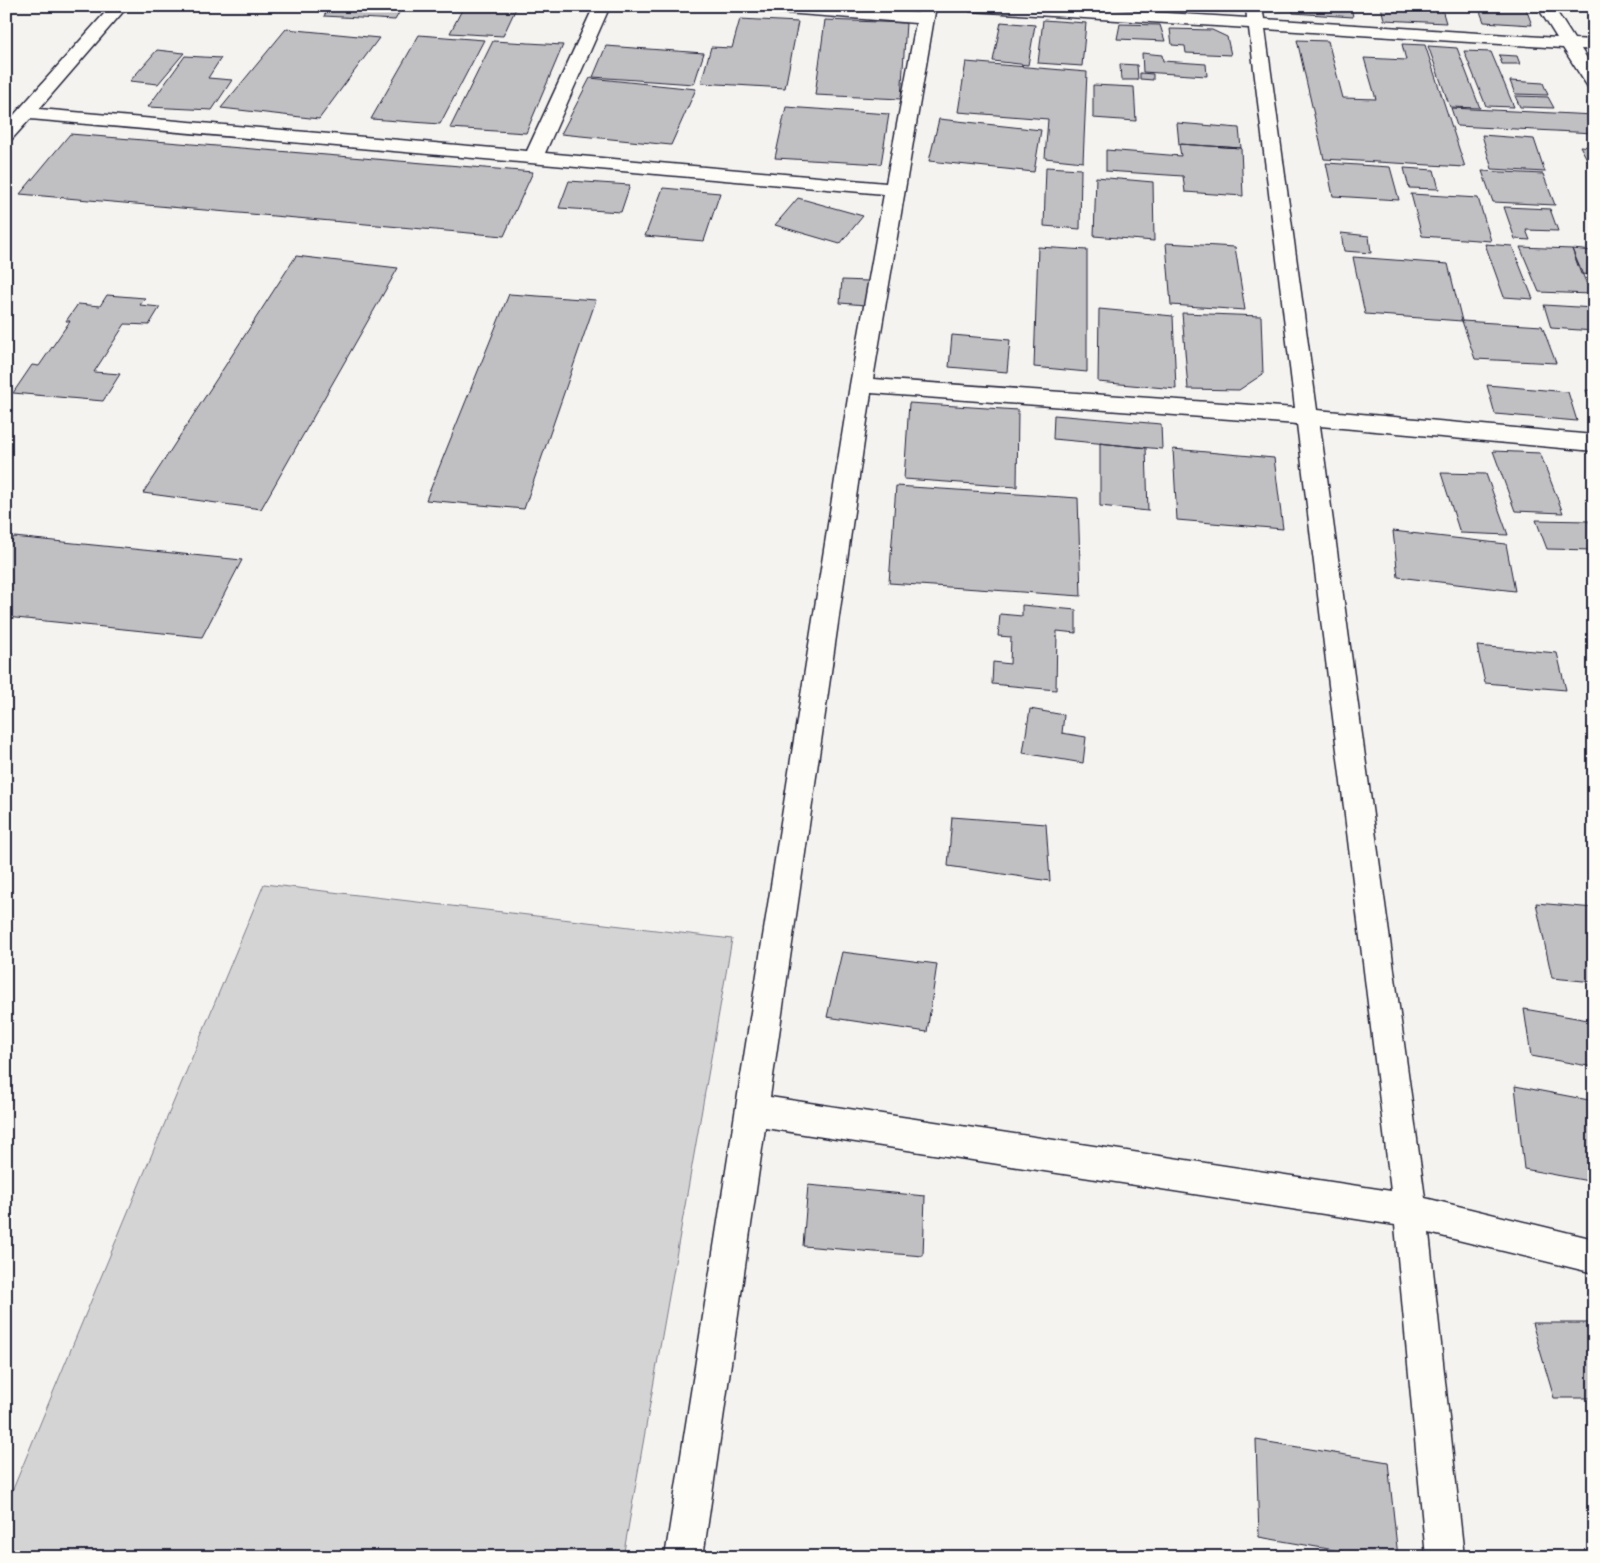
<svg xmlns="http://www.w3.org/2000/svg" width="1600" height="1563" viewBox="0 0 1600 1563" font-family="Dekko,sans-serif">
<rect width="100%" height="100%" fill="#f4f3ef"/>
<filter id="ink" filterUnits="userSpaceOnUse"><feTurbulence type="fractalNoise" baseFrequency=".02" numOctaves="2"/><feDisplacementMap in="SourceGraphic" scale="10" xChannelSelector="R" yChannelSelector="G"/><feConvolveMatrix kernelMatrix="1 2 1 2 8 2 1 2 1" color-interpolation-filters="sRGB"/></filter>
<g filter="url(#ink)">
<path fill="#d5d4d5" stroke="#7c7b88" d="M 264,884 L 732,939 L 623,1557 L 6,1557 L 6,1506 Z"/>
<path fill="#c0bfc2" stroke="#22223b" d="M 330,6 L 403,6 L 395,20 L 324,16 Z
M 464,6 L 517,6 L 503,36 L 450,33 Z
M 1292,6 L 1351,6 L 1353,17 L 1293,13 Z
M 1381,6 L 1441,6 L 1446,23 L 1384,20 Z
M 1478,6 L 1525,6 L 1532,25 L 1484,22 Z
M 740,19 L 798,22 L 785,88 L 701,83 L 711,47 L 732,48 Z
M 825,20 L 906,23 L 901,99 L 815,95 Z
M 1043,20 L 1086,23 L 1082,66 L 1038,63 Z
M 1001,22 L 1035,25 L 1028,65 L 993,61 Z
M 1120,24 L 1160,25 L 1165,41 L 1117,39 Z
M 286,29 L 379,38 L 319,119 L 221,108 Z
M 1170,29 L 1212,30 L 1227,37 L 1231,55 L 1186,53 L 1185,46 L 1172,45 Z
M 419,35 L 484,40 L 440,124 L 371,119 Z
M 1297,40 L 1328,41 L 1343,98 L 1376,99 L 1364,58 L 1406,60 L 1402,44 L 1425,45 L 1465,167 L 1324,159 Z
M 493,41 L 563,45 L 526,133 L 450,128 Z
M 606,46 L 704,53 L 694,84 L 593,77 Z
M 1428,46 L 1457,48 L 1480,108 L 1450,107 Z
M 157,50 L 184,53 L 158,84 L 130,81 Z
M 1464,51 L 1491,52 L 1514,107 L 1486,106 Z
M 1142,53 L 1162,55 L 1163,61 L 1206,64 L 1207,76 L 1143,72 Z
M 1499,55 L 1517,56 L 1520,64 L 1502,64 Z
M 185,56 L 221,58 L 208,78 L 232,80 L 212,110 L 148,107 Z
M 966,62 L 1087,72 L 1083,162 L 1045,158 L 1048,119 L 958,112 Z
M 1120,64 L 1137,65 L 1138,80 L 1121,80 Z
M 1140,73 L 1153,74 L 1153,80 L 1140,79 Z
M 590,78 L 696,89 L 671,145 L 561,134 Z
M 1510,81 L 1543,83 L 1548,95 L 1515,94 Z
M 1093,85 L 1134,87 L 1136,121 L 1093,118 Z
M 1515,96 L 1548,97 L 1554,108 L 1520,107 Z
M 786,107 L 889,114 L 881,164 L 775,158 Z
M 1451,108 L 1594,115 L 1594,133 L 1457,126 Z
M 939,119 L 1041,130 L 1034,172 L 929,161 Z
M 1177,123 L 1239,128 L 1241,148 L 1179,144 Z
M 70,134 L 533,172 L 504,236 L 20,194 Z
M 1482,135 L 1534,139 L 1545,172 L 1492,169 Z
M 1179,144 L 1241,148 L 1243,196 L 1185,192 L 1183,176 L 1106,171 L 1106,150 L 1181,156 Z
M 1580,146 L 1594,147 L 1594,172 Z
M 1326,163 L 1390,167 L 1399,200 L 1333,196 Z
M 1046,167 L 1081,169 L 1080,229 L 1044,226 Z
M 1404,168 L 1434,170 L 1439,189 L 1409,188 Z
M 1482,171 L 1543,174 L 1555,205 L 1493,202 Z
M 1096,177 L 1153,182 L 1154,241 L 1094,236 Z
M 569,181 L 630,185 L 621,212 L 559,208 Z
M 663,188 L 720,193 L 704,241 L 645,236 Z
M 1411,194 L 1478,198 L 1491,241 L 1422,236 Z
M 798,198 L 863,216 L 840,244 L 775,225 Z
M 1504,207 L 1550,209 L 1558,231 L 1526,230 L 1530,240 L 1515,239 Z
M 1341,233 L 1369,236 L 1371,253 L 1344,251 Z
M 1166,243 L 1235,247 L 1245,310 L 1171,305 Z
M 1485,244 L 1512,246 L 1533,299 L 1504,297 Z
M 1038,247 L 1087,250 L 1087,372 L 1034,367 Z
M 1520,247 L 1572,249 L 1591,294 L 1539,292 Z
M 1572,249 L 1594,251 L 1594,275 L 1581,274 Z
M 296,256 L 398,268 L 261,509 L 143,493 Z
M 1353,257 L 1448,264 L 1462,321 L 1365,314 Z
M 842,280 L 868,281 L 866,305 L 840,303 Z
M 509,294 L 596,300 L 524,509 L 426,500 Z
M 107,295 L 145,298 L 140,305 L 160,307 L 149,325 L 125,324 L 94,372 L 120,374 L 103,401 L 13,393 L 32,365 L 39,366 L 70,321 L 66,321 L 78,304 L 100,306 Z
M 1544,305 L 1594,308 L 1594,331 L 1551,328 Z
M 1099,309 L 1173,316 L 1176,389 L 1098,382 Z
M 1182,313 L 1261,316 L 1263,374 L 1239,390 L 1188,389 Z
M 1462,321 L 1542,326 L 1556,363 L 1475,359 Z
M 952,335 L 1010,340 L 1007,372 L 949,367 Z
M 1487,385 L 1568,392 L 1577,421 L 1495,414 Z
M 1586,390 L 1594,390 L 1594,410 Z
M 909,403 L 1018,410 L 1017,487 L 904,479 Z
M 1054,415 L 1161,424 L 1162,449 L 1053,439 Z
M 1100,443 L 1146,448 L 1148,511 L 1100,506 Z
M 1173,449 L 1274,458 L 1283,529 L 1177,520 Z
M 1493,451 L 1540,453 L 1563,513 L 1515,511 Z
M 1441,473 L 1486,474 L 1508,535 L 1460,533 Z
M 896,486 L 1078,498 L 1081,596 L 889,583 Z
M 1536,520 L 1589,521 L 1594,533 L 1594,550 L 1547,549 Z
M 1393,531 L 1506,544 L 1515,591 L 1398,577 Z
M 14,537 L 242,560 L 202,637 L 6,617 L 6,549 Z
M 1022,605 L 1076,610 L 1076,633 L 1057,631 L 1056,690 L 992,684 L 993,662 L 1010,664 L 1011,637 L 998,636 L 1000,614 L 1022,616 Z
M 1477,646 L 1557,653 L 1566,690 L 1485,683 Z
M 1030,709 L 1064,715 L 1062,733 L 1086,737 L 1083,763 L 1023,753 Z
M 952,817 L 1046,824 L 1050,881 L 948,866 Z
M 1536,903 L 1594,908 L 1594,982 L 1552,978 Z
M 842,952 L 937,964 L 927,1032 L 827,1017 Z
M 1524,1009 L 1594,1021 L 1594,1067 L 1531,1056 Z
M 1515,1086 L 1594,1101 L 1594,1182 L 1524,1169 Z
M 808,1185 L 925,1196 L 923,1256 L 803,1246 Z
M 1532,1323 L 1594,1323 L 1594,1398 L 1554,1398 Z
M 1256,1440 L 1388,1462 L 1398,1557 L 1375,1557 L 1259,1537 Z"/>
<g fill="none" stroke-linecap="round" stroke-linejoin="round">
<defs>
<path id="street" d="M 111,6 L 128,6 L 39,109 L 527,151 L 594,6 L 610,6 L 545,153 L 886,183 L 916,23 L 759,11 L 751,6 L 826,6 L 918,13 L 920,6 L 936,6 L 873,379 L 1295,408 L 1249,28 L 970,11 L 962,6 L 1053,6 L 1247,18 L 1246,6 L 1262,6 L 1264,19 L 1557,38 L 1537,6 L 1553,6 L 1574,39 L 1594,40 L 1594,50 L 1581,49 L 1594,69 L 1594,88 L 1588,87 L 1563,48 L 1265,29 L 1317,410 L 1594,435 L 1594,451 L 1320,426 L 1425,1198 L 1594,1239 L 1594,1273 L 1429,1233 L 1464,1557 L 1426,1557 L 1395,1225 L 765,1128 L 703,1557 L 665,1557 L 850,385 L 884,194 L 30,119 L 12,139 L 6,140 L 6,124 ZM 871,393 L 1297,424 L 1391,1191 L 770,1097 Z"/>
</defs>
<use href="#street" stroke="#22223b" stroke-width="3"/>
<use href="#street" fill="#fdfcf7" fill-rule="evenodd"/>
</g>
</g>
<rect width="1600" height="1563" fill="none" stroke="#fdfcf7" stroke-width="25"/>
<rect x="12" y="12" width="1575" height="1538" fill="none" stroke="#22223b" stroke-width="2" filter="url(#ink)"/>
</svg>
